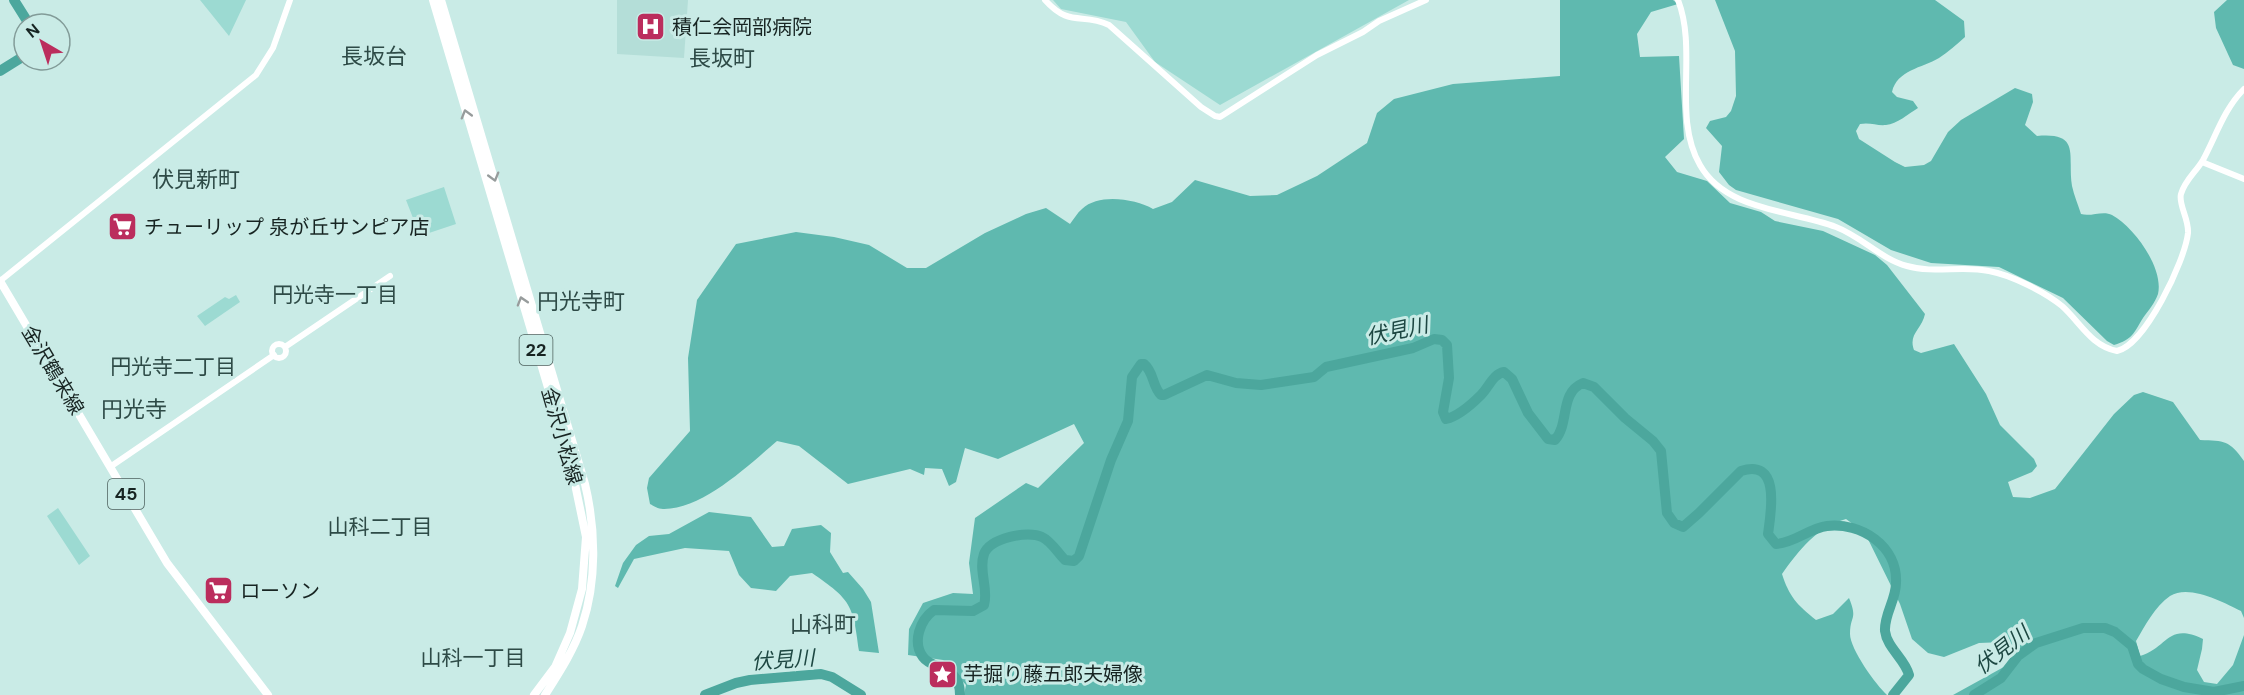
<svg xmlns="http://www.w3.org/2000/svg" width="2244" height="695" viewBox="0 0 2244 695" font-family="'DM Sans','Noto Sans JP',sans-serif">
<rect width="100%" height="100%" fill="#c9ebe6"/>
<path fill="#b4ded8" d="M 617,0 L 688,0 L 684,58 L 617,54 Z"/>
<path fill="#9cdad2" d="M 200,0 L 246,0 L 229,36 Z
M 1053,0 L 1409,0 L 1220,105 L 1155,62 L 1126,22 L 1061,9 Z
M 444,187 L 456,224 L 420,236 L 406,200 Z
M 236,295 L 240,302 L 205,326 L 197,316 L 225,297 L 229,299 Z
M 58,508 L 90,556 L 79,565 L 47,516 Z"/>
<path fill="#5fb9af" d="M 1560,0 L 1673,0 L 1678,4 L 1651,12 L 1637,34 L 1640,57 L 1679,56 L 1684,139 L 1665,157 L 1677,172 L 1707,181 L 1730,203 L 1761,212 L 1775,221 L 1823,231 L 1875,255 L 1887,265 L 1925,314 C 1922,329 1908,334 1914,350 L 1921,353 L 1954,344 L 1986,394 L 2000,425 L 2034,459 L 2037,466 L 2032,472 L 2008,482 L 2013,497 L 2030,498 L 2055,489 L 2114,414 L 2134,395 L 2143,392 L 2173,402 L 2200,440 C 2225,441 2229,440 2244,461 L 2244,618 L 2241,611 C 2223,602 2189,584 2170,596 C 2155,606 2145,626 2136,641 L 2140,656 C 2168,648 2167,622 2203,639 L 2202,649 L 2197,670 L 2204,682 L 2217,684 L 2233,665 L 2244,635 L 2244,695 L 1953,695 L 2011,663 L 2014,646 L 2004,642 L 1979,643 L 1944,657 L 1928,653 L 1912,639 L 1900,604 L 1865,533 L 1846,519 C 1817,527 1799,550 1782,574 C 1789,596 1797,605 1816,620 L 1833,614 L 1849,598 C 1858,620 1850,615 1850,634 C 1850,649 1876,685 1887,695 L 964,695 L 966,685 L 943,660 L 908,655 L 909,629 L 923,603 L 953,593 L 973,594 L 969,563 L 975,518 L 1026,483 L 1038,488 L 1084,443 L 1074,424 L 998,459 L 965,448 L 956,482 L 949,486 L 942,469 L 925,468 L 924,475 L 910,469 L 848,484 L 799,446 L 777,441 C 749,465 702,510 663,509 C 658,509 654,506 650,504 L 647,488 L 649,478 L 690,431 L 688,358 L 697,300 L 736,244 L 796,232 L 834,237 L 869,245 L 907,268 L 926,268 L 985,233 L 1026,214 L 1046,208 L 1070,224 C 1074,219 1077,213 1082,209 C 1099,193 1135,199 1153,209 L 1172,202 L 1195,180 L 1250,196 L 1277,195 L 1317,176 L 1367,143 L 1377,113 L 1394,99 L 1453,84 L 1560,76 Z
M 1715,0 L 1935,0 L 1964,21 L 1965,37 C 1957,44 1948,52 1939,58 C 1922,68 1897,70 1892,92 L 1897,97 L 1913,101 L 1918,108 C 1908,114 1897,124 1886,125 C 1877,126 1870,122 1860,124 L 1856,131 L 1859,139 L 1895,162 L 1905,167 L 1924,165 L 1931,161 L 1948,132 L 1961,120 L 2015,88 L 2032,94 L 2033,102 L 2025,125 L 2037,136 C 2082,132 2067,156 2072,186 C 2074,195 2078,205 2081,214 C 2091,217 2103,210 2112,215 C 2134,227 2164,268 2158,294 C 2155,303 2148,311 2143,318 C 2133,334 2133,339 2114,345 L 2107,341 L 2063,298 L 1999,267 L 1931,263 L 1891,250 L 1838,219 L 1736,190 L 1729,185 L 1719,172 L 1722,146 L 1706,128 L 1710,121 L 1726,117 L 1731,111 L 1736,96 L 1735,51 Z
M 2227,0 L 2244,0 L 2244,69 L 2233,65 L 2216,28 L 2214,12 Z
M 709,512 L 751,517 L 772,547 L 784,546 L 792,529 L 821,525 L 831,533 L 830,552 L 843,573 L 848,572 L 863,589 L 871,602 L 879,653 L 859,651 C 853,604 851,600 812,573 L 790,576 L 776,591 L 751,588 L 739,575 L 729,551 L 685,548 L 634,559 L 618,588 L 615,586 L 623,563 L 636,545 L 649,536 L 669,534 Z"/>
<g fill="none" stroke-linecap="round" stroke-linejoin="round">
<path stroke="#4ca79d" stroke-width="10" d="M 14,0 L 29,24
M 0,71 L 24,56
M 705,695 L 736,683 L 750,680 L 821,674 L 832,677 L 861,695
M 960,695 C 960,664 933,671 923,657 C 912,642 920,620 934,610 L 973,611 L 984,605 C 989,589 978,571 984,554 C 990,538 1028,530 1042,537 C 1051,541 1058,553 1065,560 L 1074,561 L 1079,556 L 1111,460 L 1128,421 L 1132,377 L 1141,364 L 1144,364 C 1154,372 1152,386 1161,395 L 1164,395 L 1207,375 L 1236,383 L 1261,385 L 1314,377 L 1326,367 L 1413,348 L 1434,339 L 1442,340 L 1447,345 L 1449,378 L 1443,412 L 1446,419 C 1459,416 1472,404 1481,395 C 1489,387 1493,374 1504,372 L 1512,379 L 1528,413 L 1548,439 L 1555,440 C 1570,423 1559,393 1583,383 L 1594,387 L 1625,418 L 1653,441 L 1661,451 L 1667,513 L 1674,523 L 1683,527 L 1699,513 L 1741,471 C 1781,458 1771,512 1768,534 L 1776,544 C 1794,543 1810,528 1827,526 C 1861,522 1898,546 1896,583 C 1896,600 1884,614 1885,631 C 1887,648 1905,659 1909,675 L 1893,695
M 1974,695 L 2001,678 L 2018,656 L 2036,643 L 2083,628 L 2105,628 L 2115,632 L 2132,646 L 2138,664 L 2143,669 L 2161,679 L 2184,687 L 2214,692 L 2244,686"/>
<path stroke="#fff" stroke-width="6" d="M 1045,0 C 1070,28 1082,12 1109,25 L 1201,107 L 1215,116 L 1220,117 L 1317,55 L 1363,32 L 1379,21 L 1426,0
M 1678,0 C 1698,51 1672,117 1700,165 C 1726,211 1791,210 1836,227 C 1862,237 1881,259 1907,266 C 1934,274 1962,265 1989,271 C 2011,275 2045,292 2062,306 C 2080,322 2091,346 2117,351 C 2145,345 2185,261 2188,233 C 2189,219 2178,204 2181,194 C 2185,180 2196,172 2203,160 C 2216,136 2224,109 2244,89
M 2202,162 L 2244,179
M 0,281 L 256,75 L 273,48 L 290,0
M272 351a7 7 0 1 1 14 0a7 7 0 1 1-14 0Z
M 285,347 L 390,276
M 110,467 L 274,355"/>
<path stroke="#fff" stroke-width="8" d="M 433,0 L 571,465 L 586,537 L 582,589 L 570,633 L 555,667 L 534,695
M 441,0 L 585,484 C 596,530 597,581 582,626 C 574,650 559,673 545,695
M 0,281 L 167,563 L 268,695"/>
</g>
<defs><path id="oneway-chevron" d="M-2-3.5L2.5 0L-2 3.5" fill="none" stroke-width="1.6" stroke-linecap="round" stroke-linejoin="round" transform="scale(1.5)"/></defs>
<g stroke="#979c9c">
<use href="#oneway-chevron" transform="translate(466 114) rotate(-106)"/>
<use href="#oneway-chevron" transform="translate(494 177) rotate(74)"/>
<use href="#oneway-chevron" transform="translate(522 301) rotate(-107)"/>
</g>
<defs>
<symbol id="hospital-square" viewBox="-11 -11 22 22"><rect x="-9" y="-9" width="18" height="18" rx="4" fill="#bb2d5d" stroke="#c9ebe6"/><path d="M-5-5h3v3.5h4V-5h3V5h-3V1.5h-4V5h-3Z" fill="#fff"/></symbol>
<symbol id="supermarket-square" viewBox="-11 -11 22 22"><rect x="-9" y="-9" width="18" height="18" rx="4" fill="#bb2d5d" stroke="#c9ebe6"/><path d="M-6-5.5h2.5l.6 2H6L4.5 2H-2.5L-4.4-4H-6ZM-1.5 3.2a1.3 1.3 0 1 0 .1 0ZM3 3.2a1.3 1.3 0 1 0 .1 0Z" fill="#fff"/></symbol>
<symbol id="sight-square" viewBox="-11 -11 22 22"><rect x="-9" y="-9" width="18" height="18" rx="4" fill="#bb2d5d" stroke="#c9ebe6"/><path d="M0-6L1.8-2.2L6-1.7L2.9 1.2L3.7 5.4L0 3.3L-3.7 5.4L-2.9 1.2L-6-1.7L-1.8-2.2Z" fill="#fff"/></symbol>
</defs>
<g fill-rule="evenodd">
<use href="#hospital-square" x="634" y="10" width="33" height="33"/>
<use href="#supermarket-square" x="106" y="210" width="33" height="33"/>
<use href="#supermarket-square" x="202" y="574" width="33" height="33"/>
<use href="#sight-square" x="926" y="658" width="33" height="33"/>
</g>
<g text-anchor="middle" stroke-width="6" stroke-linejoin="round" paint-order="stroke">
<g fill="#c9ebe6" stroke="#4c605d" stroke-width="1.5">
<rect x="519.5" y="335" width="33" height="30" rx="4.5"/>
<rect x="108" y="479" width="36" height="30" rx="4.5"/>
</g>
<g font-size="18" font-weight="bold" fill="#172422">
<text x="536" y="356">22</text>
<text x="126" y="500">45</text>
</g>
<g font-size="20" fill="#172422" stroke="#c9ebe6" text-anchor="start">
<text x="672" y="34">積仁会岡部病院</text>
<text x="144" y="234">チューリップ 泉が丘サンピア店</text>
<text x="240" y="598">ローソン</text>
<text x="963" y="681">芋掘り藤五郎夫婦像</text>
</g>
<g font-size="20" fill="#172422" stroke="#c9ebe6">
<text transform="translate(53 370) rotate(59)" y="7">金沢鶴来線</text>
<text transform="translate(562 436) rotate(74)" y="7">金沢小松線</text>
</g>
<g font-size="21" fill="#2e4b47" stroke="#c9ebe6">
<text x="335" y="302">円光寺一丁目</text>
<text x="173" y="374">円光寺二丁目</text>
<text x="380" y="534">山科二丁目</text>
<text x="473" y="665">山科一丁目</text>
</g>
<g font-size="21" font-style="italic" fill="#1d4742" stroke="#c9ebe6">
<text transform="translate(1397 331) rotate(-12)" y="7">伏見川</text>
<text transform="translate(2002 650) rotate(-38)" y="7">伏見川</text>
<text transform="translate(783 660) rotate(-4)" y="7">伏見川</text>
</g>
<g font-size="22" fill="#2e4b47" stroke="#c9ebe6">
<text x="374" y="64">長坂台</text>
<text x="722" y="66">長坂町</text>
<text x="196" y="187">伏見新町</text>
<text x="581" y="309">円光寺町</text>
<text x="134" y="417">円光寺</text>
<text x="823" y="632">山科町</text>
</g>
</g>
<g transform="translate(42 42) rotate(321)"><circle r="28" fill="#c9ebe6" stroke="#829b98" stroke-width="1.5"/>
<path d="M0-4.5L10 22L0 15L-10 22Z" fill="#bb2d5d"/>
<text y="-9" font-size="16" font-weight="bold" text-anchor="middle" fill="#172422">N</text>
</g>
</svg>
